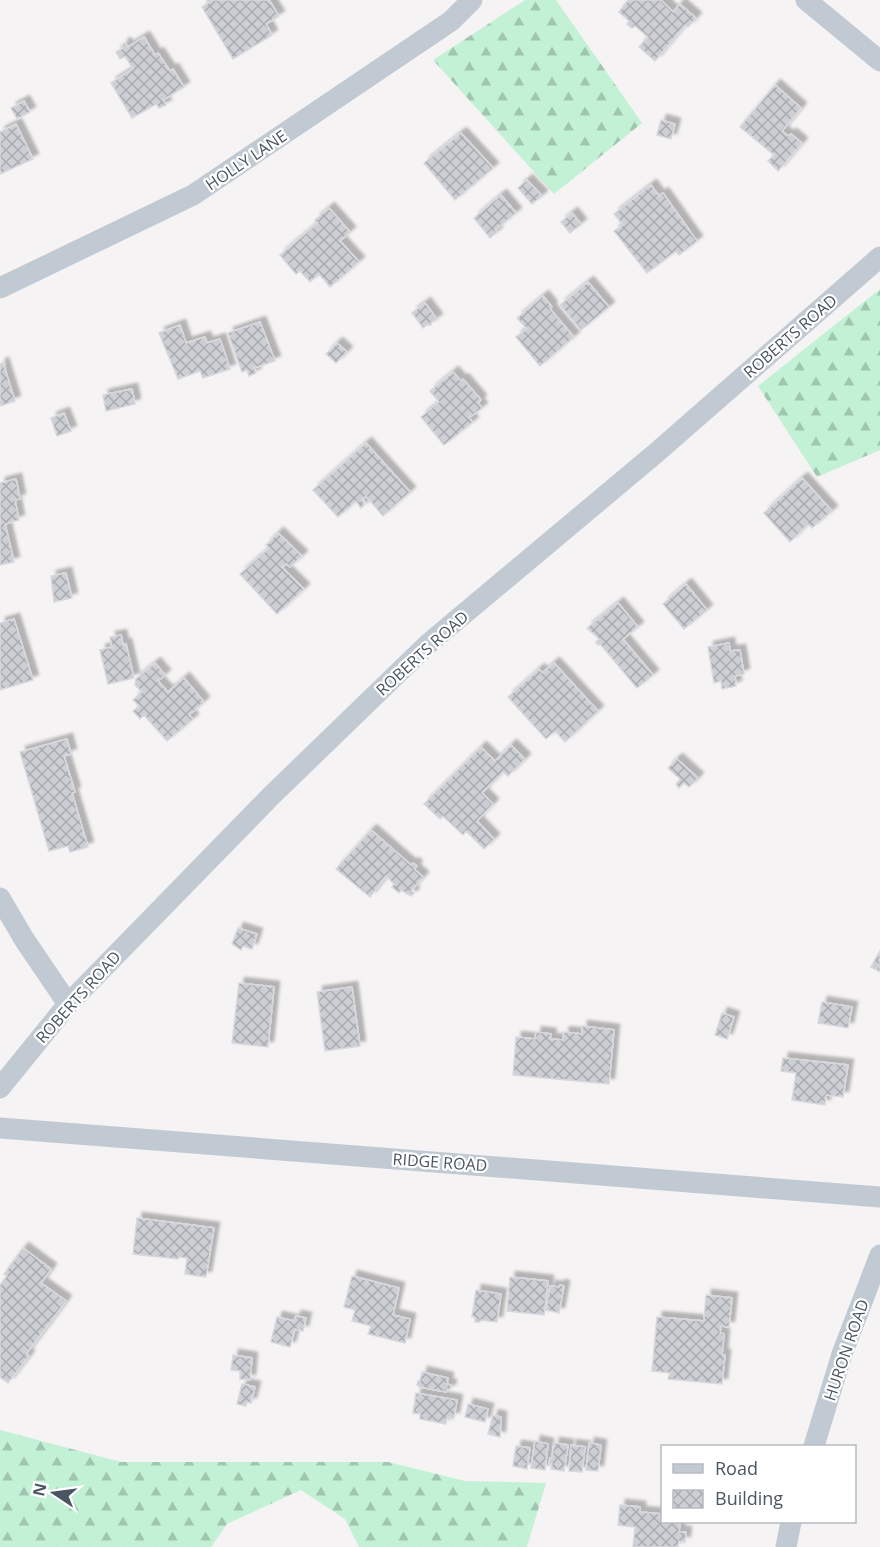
<svg xmlns="http://www.w3.org/2000/svg" width="880" height="1547" viewBox="0 0 880 1547" font-family="'Open Sans',sans-serif">
<defs>
<pattern id="forest-firs" width="22" height="20" patternUnits="userSpaceOnUse" patternTransform="scale(1.5)"><rect width="22" height="20" fill="#c3f1d5"/><path d="M5 1l3.5 6h-7zM16 11l3.5 6h-7z" fill="#a0c6b0"/></pattern>
<pattern id="building-cross-hatch" width="8" height="8" patternUnits="userSpaceOnUse" patternTransform="scale(1.5)"><rect width="8" height="8" fill="#cdcfd5"/><path d="M0 0l8 8M0 8l8-8" fill="none" stroke="#a8abb0"/></pattern>
<filter id="shadow"><feDropShadow dx="5.5" dy="-5.5" stdDeviation="1.5" flood-color="#0004"/></filter>
</defs>
<rect width="100%" height="100%" fill="#f5f3f3"/>
<path fill="url(#forest-firs)" d="M 525,0 L 556,0 L 642,123 L 554,194 L 433,60 Z
M 880,289 L 880,450 L 817,477 L 758,386 Z
M 0,1430 L 121,1462 L 388,1462 L 465,1481 L 546,1483 L 527,1547 L 359,1547 L 345,1519 L 301,1490 L 227,1524 L 211,1547 L 0,1547 Z"/>
<path fill="url(#building-cross-hatch)" stroke="#d7d9de" stroke-width="1.5" filter="url(#shadow)" d="M 213,0 L 269,0 L 279,16 L 266,24 L 272,35 L 233,59 L 202,7 Z
M 628,0 L 661,0 L 673,12 L 680,4 L 696,18 L 688,27 L 685,25 L 655,61 L 639,47 L 648,37 L 635,26 L 632,28 L 627,24 L 629,21 L 619,12 Z
M 144,37 L 155,55 L 158,53 L 170,71 L 173,69 L 184,87 L 163,100 L 166,105 L 159,108 L 156,104 L 132,118 L 111,83 L 133,69 L 125,56 L 120,59 L 116,52 L 123,48 L 122,45 L 125,43 L 128,47 Z
M 775,85 L 801,108 L 782,131 L 788,136 L 791,134 L 802,143 L 778,171 L 768,161 L 774,155 L 740,127 Z
M 24,101 L 30,112 L 17,119 L 11,108 Z
M 661,120 L 675,124 L 671,139 L 657,135 Z
M 16,124 L 33,159 L 0,174 L 0,132 Z
M 461,133 L 493,168 L 455,200 L 424,163 Z
M 527,180 L 542,196 L 532,204 L 518,188 Z
M 651,185 L 659,196 L 663,193 L 697,241 L 679,255 L 676,251 L 647,273 L 614,231 L 623,225 L 614,214 Z
M 501,195 L 516,213 L 495,230 L 497,232 L 490,238 L 474,218 Z
M 329,208 L 350,232 L 340,241 L 359,262 L 330,287 L 319,274 L 310,282 L 300,271 L 296,274 L 280,255 L 318,223 L 315,220 Z
M 572,213 L 581,224 L 570,233 L 561,222 Z
M 588,282 L 609,307 L 581,330 L 560,305 Z
M 543,296 L 552,307 L 550,309 L 574,337 L 540,366 L 516,337 L 527,329 L 517,318 Z
M 425,303 L 437,319 L 431,323 L 431,325 L 427,325 L 423,328 L 412,313 Z
M 260,322 L 275,361 L 254,368 L 256,373 L 249,376 L 247,370 L 242,372 L 228,333 Z
M 180,325 L 186,343 L 205,337 L 207,343 L 220,339 L 230,369 L 203,378 L 200,371 L 178,379 L 159,333 Z
M 337,343 L 347,352 L 336,363 L 326,354 Z
M 3,363 L 15,401 L 0,406 L 0,364 Z
M 453,372 L 461,381 L 463,379 L 481,400 L 478,403 L 482,408 L 469,418 L 473,422 L 444,445 L 421,417 L 439,402 L 430,391 Z
M 132,389 L 135,404 L 106,411 L 103,395 Z
M 64,413 L 71,431 L 57,436 L 51,418 Z
M 366,443 L 410,492 L 383,516 L 366,496 L 362,500 L 365,504 L 361,508 L 356,501 L 338,517 L 313,490 Z
M 802,478 L 832,511 L 812,528 L 808,524 L 790,542 L 764,513 Z
M 16,479 L 20,499 L 15,500 L 19,520 L 5,524 L 14,562 L 0,565 L 0,483 Z
M 278,533 L 302,556 L 290,567 L 287,564 L 282,567 L 304,589 L 277,614 L 240,574 L 269,548 L 266,545 Z
M 66,573 L 72,598 L 54,602 L 51,576 Z
M 686,584 L 707,610 L 684,629 L 663,604 Z
M 618,603 L 638,627 L 623,639 L 653,675 L 637,688 L 600,644 L 598,645 L 596,642 L 599,639 L 587,628 Z
M 14,619 L 33,680 L 0,690 L 0,623 Z
M 121,635 L 123,645 L 126,644 L 134,678 L 108,684 L 100,650 L 112,647 L 110,637 Z
M 729,643 L 730,651 L 740,650 L 744,674 L 735,676 L 736,686 L 722,689 L 721,681 L 714,683 L 708,647 Z
M 155,663 L 165,675 L 158,681 L 168,692 L 184,678 L 204,702 L 189,715 L 193,719 L 167,741 L 144,715 L 140,719 L 133,711 L 139,706 L 133,700 L 142,692 L 135,685 L 136,679 Z
M 554,663 L 598,711 L 565,742 L 555,731 L 546,739 L 508,697 L 539,669 L 542,673 Z
M 67,739 L 71,754 L 64,756 L 75,792 L 72,793 L 88,847 L 70,852 L 68,846 L 49,851 L 20,752 Z
M 511,745 L 525,759 L 508,776 L 503,772 L 482,793 L 493,804 L 477,821 L 494,839 L 484,849 L 466,831 L 463,835 L 443,816 L 440,819 L 424,804 L 481,747 L 495,761 Z
M 677,759 L 698,778 L 689,787 L 684,783 L 679,788 L 676,784 L 680,779 L 668,768 Z
M 371,830 L 411,865 L 413,863 L 417,866 L 414,869 L 423,877 L 411,891 L 414,893 L 411,896 L 401,890 L 399,893 L 392,887 L 394,884 L 386,876 L 370,897 L 336,869 Z
M 238,928 L 257,934 L 252,949 L 243,946 L 241,950 L 232,944 Z
M 880,951 L 880,972 L 871,967 Z
M 239,983 L 274,987 L 268,1047 L 232,1043 Z
M 352,987 L 360,1046 L 325,1051 L 317,992 Z
M 822,1002 L 852,1007 L 848,1028 L 818,1023 Z
M 722,1013 L 734,1017 L 727,1039 L 715,1035 Z
M 582,1026 L 614,1030 L 609,1084 L 513,1075 L 516,1037 L 535,1039 L 536,1032 L 551,1034 L 550,1039 L 563,1040 L 564,1032 L 582,1034 Z
M 783,1058 L 848,1065 L 843,1097 L 826,1095 L 825,1105 L 792,1100 L 796,1073 L 781,1071 Z
M 137,1218 L 214,1228 L 206,1277 L 185,1274 L 187,1258 L 178,1257 L 178,1259 L 133,1254 Z
M 23,1248 L 51,1269 L 41,1283 L 66,1301 L 26,1354 L 29,1356 L 8,1383 L 0,1377 L 0,1285 L 7,1276 L 4,1274 Z
M 352,1276 L 399,1288 L 393,1315 L 410,1319 L 405,1343 L 368,1334 L 371,1326 L 352,1321 L 355,1310 L 344,1307 Z
M 510,1277 L 548,1281 L 544,1315 L 507,1311 Z
M 560,1285 L 564,1286 L 559,1313 L 546,1310 L 550,1286 L 559,1287 Z
M 476,1290 L 501,1294 L 497,1322 L 480,1320 L 480,1322 L 475,1322 L 475,1317 L 472,1317 Z
M 706,1295 L 732,1298 L 729,1327 L 721,1326 L 720,1333 L 724,1334 L 722,1355 L 725,1355 L 722,1384 L 668,1379 L 670,1373 L 652,1371 L 657,1317 L 704,1321 Z
M 296,1316 L 306,1318 L 303,1331 L 295,1329 L 290,1347 L 271,1342 L 277,1317 L 294,1321 Z
M 233,1355 L 252,1358 L 250,1380 L 240,1379 L 240,1371 L 231,1370 Z
M 422,1372 L 448,1378 L 447,1384 L 451,1385 L 450,1390 L 447,1389 L 446,1392 L 420,1387 L 417,1385 L 418,1381 L 420,1381 Z
M 242,1384 L 255,1387 L 251,1403 L 247,1402 L 246,1406 L 237,1404 Z
M 416,1393 L 457,1400 L 454,1418 L 447,1417 L 446,1424 L 420,1419 L 420,1414 L 413,1413 Z
M 468,1404 L 488,1409 L 485,1422 L 465,1417 Z
M 493,1415 L 501,1417 L 500,1437 L 488,1434 Z
M 535,1441 L 548,1444 L 545,1470 L 531,1468 Z
M 554,1443 L 568,1445 L 564,1471 L 551,1469 L 552,1463 L 549,1463 L 550,1458 L 552,1458 Z
M 589,1443 L 601,1445 L 598,1471 L 586,1470 Z
M 571,1445 L 585,1447 L 582,1472 L 569,1471 Z
M 516,1446 L 530,1448 L 527,1469 L 513,1466 Z
M 620,1505 L 640,1507 L 640,1512 L 662,1514 L 662,1522 L 680,1522 L 679,1532 L 686,1532 L 685,1542 L 679,1541 L 678,1547 L 633,1547 L 635,1527 L 618,1525 Z"/>
<g fill="none" stroke-linecap="round" stroke-linejoin="round">
<path stroke="#c1cad2" stroke-width="21" d="M 806,0 L 880,61
M 0,288 L 193,195 L 451,21 L 472,0
M 0,898 L 24,939 L 68,1004
M 0,1088 L 68,1004 L 272,795 L 428,644 L 656,453 L 880,257
M 0,1128 L 880,1197
M 814,1446 L 842,1354 L 880,1255
M 786,1547 L 791,1522"/>
</g>
<g text-anchor="middle" stroke-width="4.5" stroke-linejoin="round" paint-order="stroke">
<g font-size="16" fill="#4a5661" stroke="#fff">
<text transform="translate(246 160) rotate(-34)" y="6">HOLLY LANE</text>
<text transform="translate(790 336) rotate(-41)" y="6">ROBERTS ROAD</text>
<text transform="translate(422 653) rotate(-42)" y="6">ROBERTS ROAD</text>
<text transform="translate(78 997) rotate(-48)" y="6">ROBERTS ROAD</text>
<text transform="translate(440 1162) rotate(4)" y="6">RIDGE ROAD</text>
<text transform="translate(846 1350) rotate(-71)" y="6">HURON ROAD</text>
</g>
</g>
<rect x="661" y="1445" width="195" height="78" fill="#ffffff" stroke="#b7bbc0" stroke-width="1.5"/>
<rect x="673" y="1464" width="30" height="9" fill="#c1cad2" stroke="#b7bbc0" stroke-width="1.5"/>
<text x="715" y="1475" font-size="18" fill="#4a5661">Road</text>
<rect x="673" y="1490" width="30" height="18" fill="url(#building-cross-hatch)" stroke="#b7bbc0" stroke-width="1.5"/>
<text x="715" y="1505" font-size="18" fill="#4a5661">Building</text>
<g transform="translate(54 1493) rotate(283)" stroke="#ffffff" stroke-width="4.5" paint-order="stroke">
<path d="M0-4.5L10 22L0 15L-10 22Z" fill="#4a5661"/>
<text y="-9" font-size="16" font-weight="bold" text-anchor="middle" fill="#4a5661">N</text>
</g>
</svg>
